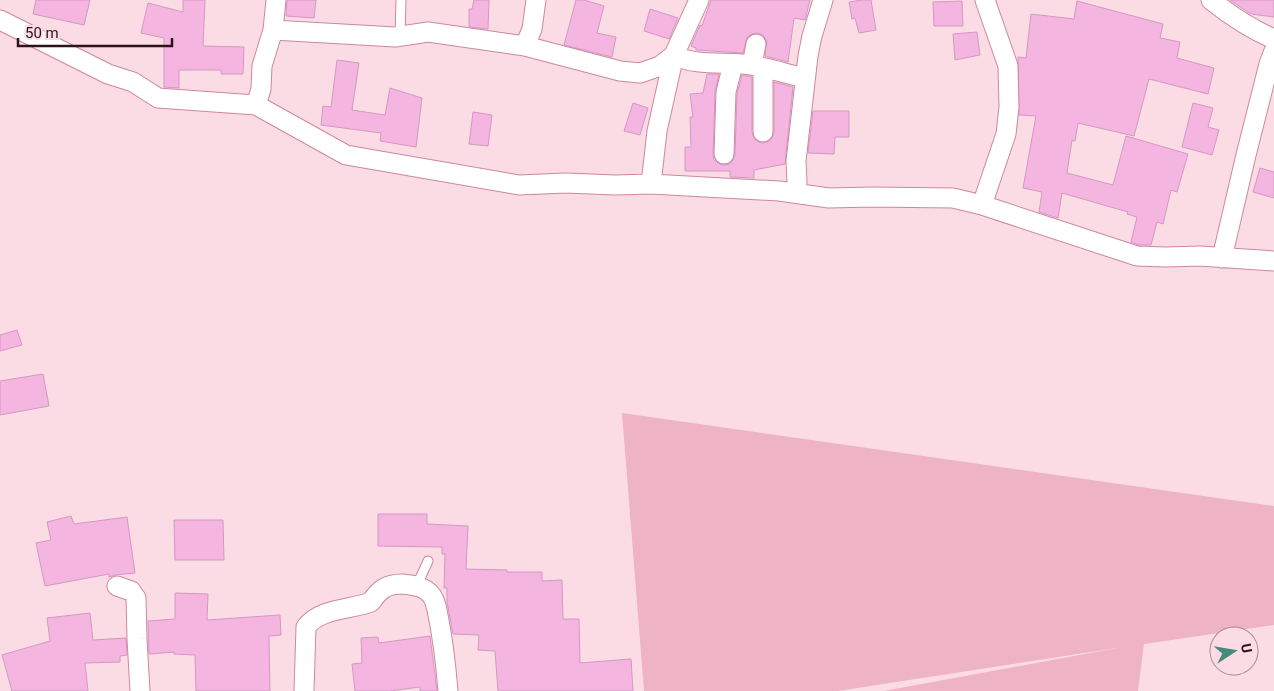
<svg xmlns="http://www.w3.org/2000/svg" width="1274" height="691" viewBox="0 0 1274 691" font-family="Roboto,sans-serif">
<rect width="100%" height="100%" fill="#fbdce5"/>
<path fill="#eeb3c5" d="M 622,413 L 1274,506 L 1274,625 L 1144,644 L 1138,691 L 884,691 L 1117,648 L 838,691 L 644,691 Z"/>
<path fill="#f4b6e1" stroke="#d498c1" d="M 36,0 L 90,0 L 84,25 L 33,14 Z
M 183,0 L 205,0 L 203,46 L 244,47 L 243,74 L 221,74 L 221,70 L 179,70 L 179,88 L 164,87 L 164,38 L 141,33 L 148,3 L 183,12 Z
M 287,0 L 316,0 L 314,18 L 286,16 Z
M 474,0 L 489,0 L 488,29 L 469,27 L 469,9 L 472,9 Z
M 576,0 L 584,0 L 604,6 L 597,33 L 616,37 L 612,57 L 564,45 Z
M 711,0 L 810,0 L 805,20 L 794,18 L 788,62 L 765,56 L 767,41 L 763,35 L 758,33 L 752,34 L 747,37 L 743,53 L 696,50 L 696,48 L 691,46 L 700,25 L 702,26 Z
M 862,0 L 871,0 L 876,30 L 859,33 L 855,18 L 852,19 L 849,2 Z
M 1230,0 L 1274,0 L 1274,17 L 1251,14 Z
M 962,1 L 963,26 L 934,26 L 933,2 Z
M 1077,1 L 1163,24 L 1160,38 L 1180,42 L 1177,58 L 1214,68 L 1208,94 L 1149,79 L 1134,136 L 1078,123 L 1075,141 L 1072,140 L 1067,173 L 1113,185 L 1126,136 L 1188,154 L 1177,192 L 1171,190 L 1163,224 L 1157,222 L 1151,245 L 1139,245 L 1131,242 L 1137,217 L 1127,214 L 1128,212 L 1062,193 L 1058,218 L 1039,212 L 1042,192 L 1023,188 L 1036,116 L 1019,115 L 1018,57 L 1026,58 L 1031,14 L 1074,19 Z
M 650,9 L 678,18 L 669,39 L 644,31 Z
M 977,32 L 980,55 L 955,60 L 953,34 Z
M 337,60 L 359,63 L 352,110 L 385,115 L 390,88 L 422,98 L 416,147 L 380,141 L 381,133 L 321,125 L 323,106 L 331,107 Z
M 707,74 L 719,74 L 715,92 L 713,154 L 714,160 L 718,163 L 723,165 L 730,164 L 733,160 L 735,155 L 737,94 L 742,75 L 752,77 L 752,132 L 754,138 L 757,141 L 763,143 L 769,141 L 772,138 L 774,132 L 774,82 L 793,87 L 785,164 L 754,170 L 754,178 L 730,177 L 730,171 L 685,171 L 685,147 L 691,147 L 690,117 L 693,117 L 690,94 L 703,93 Z
M 633,103 L 648,108 L 640,135 L 624,131 Z
M 1193,103 L 1213,108 L 1208,127 L 1219,130 L 1212,155 L 1182,147 Z
M 813,111 L 849,111 L 849,137 L 835,137 L 834,154 L 808,153 Z
M 473,112 L 492,115 L 488,146 L 469,144 Z
M 1260,168 L 1274,172 L 1274,198 L 1253,192 Z
M 17,330 L 22,345 L 0,351 L 0,335 Z
M 43,374 L 49,406 L 0,415 L 0,381 Z
M 378,514 L 427,514 L 427,524 L 468,526 L 466,569 L 507,570 L 507,572 L 542,572 L 542,581 L 562,580 L 563,619 L 579,619 L 580,663 L 631,659 L 633,691 L 498,691 L 495,651 L 478,650 L 479,635 L 453,634 L 447,602 L 447,588 L 444,588 L 445,554 L 442,554 L 442,547 L 378,546 Z
M 71,516 L 74,524 L 127,517 L 135,573 L 115,575 L 109,577 L 109,574 L 45,586 L 36,543 L 51,540 L 47,522 Z
M 174,520 L 223,520 L 224,560 L 175,560 Z
M 175,593 L 208,594 L 207,620 L 280,615 L 281,635 L 269,636 L 270,691 L 196,691 L 195,655 L 174,654 L 174,652 L 149,654 L 148,621 L 175,619 Z
M 90,613 L 93,640 L 126,638 L 127,655 L 120,656 L 120,662 L 85,663 L 88,691 L 12,691 L 2,655 L 50,641 L 47,618 Z
M 430,636 L 437,691 L 420,691 L 420,687 L 390,691 L 355,691 L 352,664 L 362,663 L 361,638 L 378,637 L 379,643 Z"/>
<g fill="none" stroke-linecap="round" stroke-linejoin="round">
<defs>
<path id="lane" d="M 400,36 L 401,0
M 417,585 L 428,561"/>
<path id="street" d="M 1211,0 C 1231,16 1251,29 1274,39
M 0,20 L 108,74 L 133,82 L 158,98 L 256,105 L 261,89 L 262,66 L 273,30 L 276,0
M 273,30 L 395,37 L 428,32 L 525,46 L 620,71 L 640,73 L 660,66 L 674,55 C 697,67 725,61 751,65 C 769,68 787,74 805,78
M 525,46 L 532,29 L 536,0
M 752,65 L 756,44
M 256,105 L 346,155 L 519,185 L 566,183 L 615,185 L 651,184 L 779,191 L 829,198 L 872,197 L 953,198 L 982,205 L 1137,256 L 1165,257 L 1200,256 L 1274,261
M 763,132 L 763,69
M 724,154 L 726,92 L 733,64
M 651,184 L 657,131 L 674,55 L 699,0
M 795,193 L 797,182 L 796,161 L 808,56 L 812,36 L 823,0
M 982,205 L 1006,134 L 1009,107 L 1008,66 L 985,0
M 1222,258 L 1246,155 L 1269,64 L 1274,51
M 117,586 L 131,591 L 136,598 L 137,639 L 140,691
M 304,691 L 306,627 C 320,608 350,610 371,602 C 379,590 386,584 402,584 C 414,585 429,587 434,600 C 436,604 437,610 438,615 C 443,640 446,666 448,691"/>
</defs>
<use href="#lane" stroke="#cd879e" stroke-width="11"/>
<use href="#street" stroke="#cd879e" stroke-width="21"/>
<use href="#lane" stroke="#fff" stroke-width="9"/>
<use href="#street" stroke="#fff" stroke-width="19"/>
</g>
<g transform="translate(1234 651) rotate(78)"><circle r="24" fill="#fbdce5" stroke="#a88b95"/>
<path d="M0-4L9 19L0 12L-9 19Z" fill="#478a7c"/>
<text y="-8" font-size="14" font-weight="bold" text-anchor="middle" fill="#2c121c">U</text>
</g>
<path d="M18 38v8h154v-8" fill="none" stroke="#2c121c" stroke-width="2.5"/>
<text x="25" y="38" font-size="15" fill="#2c121c" stroke="#fbdce5" stroke-width="4" paint-order="stroke">50 m</text>
</svg>
